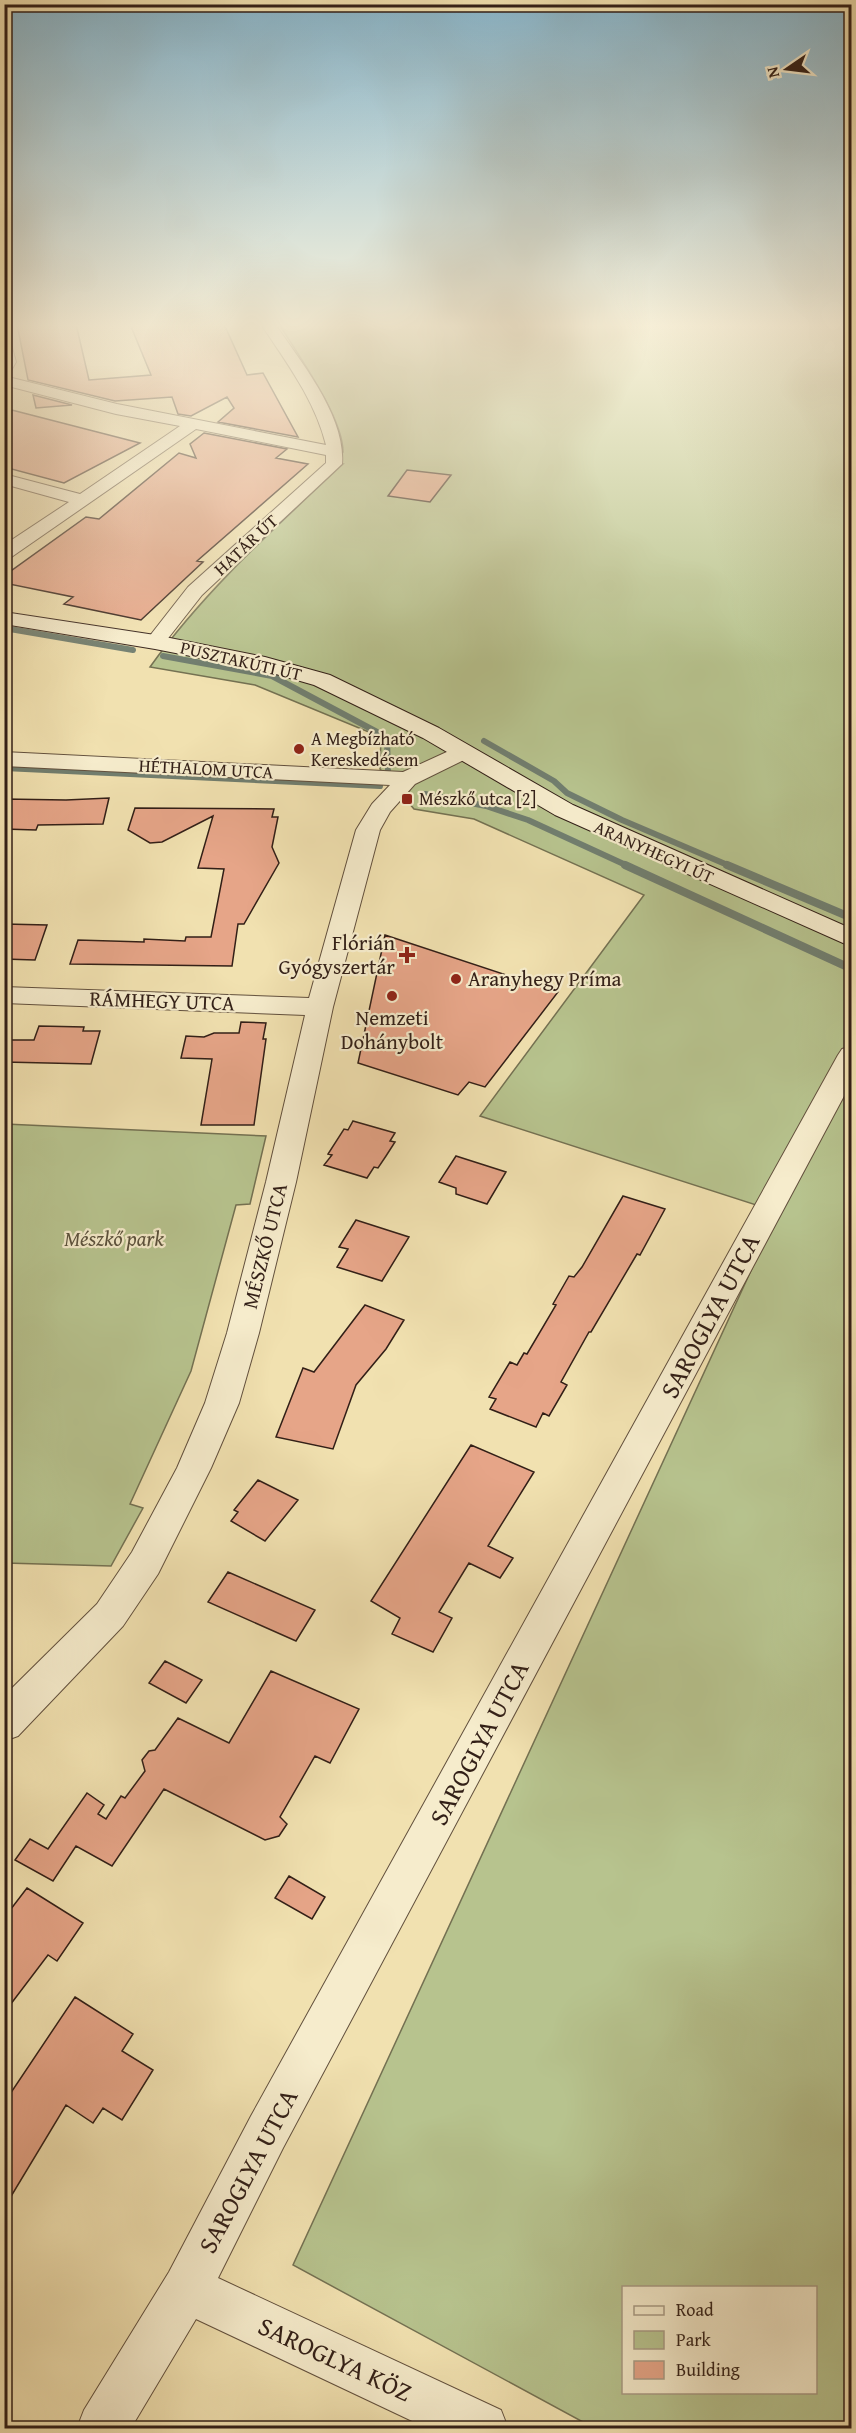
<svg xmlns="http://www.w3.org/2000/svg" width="856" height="2433" viewBox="0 0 856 2433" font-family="'Gentium Book Plus',serif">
<rect width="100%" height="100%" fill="#f1e1b0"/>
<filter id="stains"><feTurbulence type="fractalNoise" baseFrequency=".00333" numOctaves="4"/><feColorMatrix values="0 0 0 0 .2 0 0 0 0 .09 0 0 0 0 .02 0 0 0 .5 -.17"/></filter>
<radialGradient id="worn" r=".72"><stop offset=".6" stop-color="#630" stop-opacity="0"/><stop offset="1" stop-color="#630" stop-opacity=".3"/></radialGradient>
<path fill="#b7c38e" stroke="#747152" stroke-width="1.5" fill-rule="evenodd" d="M 279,324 L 851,324 L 851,2428 L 594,2428 L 293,2265 L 778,1212 L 480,1116 L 644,895 L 474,819 L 414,809 L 380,769 L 381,737 L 255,685 L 150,667 C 205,590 275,528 343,464 L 334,464 L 336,452 L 343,452 C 343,417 298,355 279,324 ZM 624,2288 L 816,2288 L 816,2392 L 624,2392 Z
M 5,1124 L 266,1136 L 250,1204 L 236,1205 L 191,1371 L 130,1504 L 143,1508 L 111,1566 L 5,1563 Z"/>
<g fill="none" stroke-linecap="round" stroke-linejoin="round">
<path stroke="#717e6f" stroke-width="6" d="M 4,628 L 133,650
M 163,656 L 272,676 L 377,732 L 387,740 L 388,770
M 484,741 L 554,781 L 567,793 L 622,820 L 730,866
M 4,768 L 380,786
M 425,794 L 486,806 L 528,820 L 628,866"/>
<path stroke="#717e6f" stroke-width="8" d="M 625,865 L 852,969
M 727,865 L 852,918"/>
</g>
<path fill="#e6a588" stroke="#321f17" stroke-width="1.5" d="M 17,324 L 76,324 L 89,380 L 151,375 L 130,324 L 224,324 L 247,375 L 263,373 L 298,437 L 218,422 L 234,408 L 227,397 L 191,416 L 178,414 L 172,397 L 115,401 L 28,380 Z
M 33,395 L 72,405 L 36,408 Z
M 4,408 L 140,443 L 64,483 L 4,467 Z
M 204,433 L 287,449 L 276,458 L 308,464 L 197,561 L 203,562 L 141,620 L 64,604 L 73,597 L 4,583 L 4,576 L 86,517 L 99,519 L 179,453 L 196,458 L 190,444 Z
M 407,470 L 451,475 L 430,502 L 388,496 Z
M 109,798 L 103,824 L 38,825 L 36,830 L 4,829 L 4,799 L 66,800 Z
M 135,808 L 274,809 L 272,817 L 278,817 L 272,847 L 279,863 L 244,924 L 238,924 L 232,966 L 70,964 L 78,940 L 144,942 L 144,939 L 185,941 L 186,937 L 211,937 L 224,869 L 198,868 L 213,816 L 162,842 L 150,843 L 128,830 Z
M 4,924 L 47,925 L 35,960 L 4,959 Z
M 385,935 L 558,992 L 485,1087 L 469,1082 L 458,1095 L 358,1063 Z
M 241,1022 L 266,1023 L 263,1039 L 266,1039 L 254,1125 L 201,1125 L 212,1059 L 181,1058 L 186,1036 L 204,1037 L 214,1033 L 239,1033 Z
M 39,1026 L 84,1027 L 83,1031 L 100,1031 L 91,1064 L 4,1062 L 4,1040 L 34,1040 Z
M 353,1121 L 395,1133 L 390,1141 L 395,1142 L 386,1156 L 378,1168 L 374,1167 L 367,1178 L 324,1165 L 332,1155 L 328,1154 L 344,1129 L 348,1130 Z
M 456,1156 L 506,1172 L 487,1204 L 456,1194 L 456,1188 L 439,1182 Z
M 623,1196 L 665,1209 L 640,1255 L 637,1254 L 591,1332 L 589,1332 L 561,1382 L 567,1385 L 549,1416 L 543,1413 L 536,1427 L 490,1409 L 496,1399 L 489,1397 L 510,1362 L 517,1365 L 524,1353 L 527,1354 L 556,1305 L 553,1304 L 569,1276 L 574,1277 L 582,1267 Z
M 356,1220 L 409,1237 L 382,1281 L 337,1267 L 348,1249 L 339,1247 Z
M 365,1305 L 404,1320 L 386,1349 L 356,1385 L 333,1449 L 276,1437 L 303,1368 L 314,1372 Z
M 471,1445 L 534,1472 L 488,1546 L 513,1558 L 500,1578 L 469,1563 L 439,1612 L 452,1618 L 433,1652 L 392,1634 L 400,1618 L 371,1601 Z
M 258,1480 L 298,1500 L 265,1541 L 231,1521 L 238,1512 L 234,1510 Z
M 228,1572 L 315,1610 L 296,1641 L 208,1602 Z
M 165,1661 L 202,1680 L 186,1703 L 149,1683 Z
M 271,1671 L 359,1709 L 330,1763 L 315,1756 L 280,1817 L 287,1824 L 279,1836 L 265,1840 L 164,1789 L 112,1866 L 76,1846 L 53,1881 L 15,1860 L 30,1839 L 48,1849 L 87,1793 L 104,1805 L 98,1814 L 106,1819 L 121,1796 L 125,1798 L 145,1771 L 142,1760 L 149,1751 L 155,1750 L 178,1718 L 229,1743 Z
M 289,1876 L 325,1897 L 312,1919 L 275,1898 Z
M 27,1888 L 83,1923 L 57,1961 L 48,1955 L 4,2013 L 4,1918 Z
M 75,1997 L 133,2034 L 122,2051 L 153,2070 L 122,2120 L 103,2108 L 93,2123 L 66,2105 L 4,2208 L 4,2103 Z"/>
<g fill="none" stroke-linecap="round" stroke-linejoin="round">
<defs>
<path id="street" d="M 261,324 L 275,324 C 301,362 346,417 342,464 L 202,595 L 162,646 L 148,646 L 145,642 L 188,587 L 326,463 L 326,455 L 196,429 L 10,558 L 4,559 L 4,545 L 69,502 L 4,484 L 4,474 L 80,494 L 180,426 L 116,414 L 4,385 L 4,376 L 117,404 L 326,445 C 315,400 286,362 261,324 Z
M 4,340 L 11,344 L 16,362 L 9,374 L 4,375 Z
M 462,745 L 470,747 L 473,752 L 470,757 L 415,784 L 390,812 L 380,830 L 333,1007 L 296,1182 L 259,1333 L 239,1403 L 211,1468 L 158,1574 L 123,1626 L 18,1736 L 4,1741 L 4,1696 L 97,1604 L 132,1552 L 177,1468 L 205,1403 L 227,1333 L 266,1182 L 305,1015 L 4,1003 L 4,987 L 309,998 L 356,830 L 372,804 L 390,785 L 4,766 L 4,752 L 403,772 Z
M 852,1046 L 852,1081 L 283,2148 L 218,2278 L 501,2410 L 508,2428 L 427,2428 L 196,2319 L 131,2428 L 77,2428 L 84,2410 L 169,2272 L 251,2116 L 838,1055 L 842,1049 Z"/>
<path id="secondary" d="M 4,612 L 155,635 L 265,657 L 330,675 L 439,728 L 573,805 L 852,929 L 852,947 L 555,815 L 423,738 L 314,685 L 262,670 L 155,649 L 4,624 Z"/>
</defs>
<use href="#street" stroke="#62503d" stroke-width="2"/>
<use href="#secondary" stroke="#321f17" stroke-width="2"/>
<use href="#street" fill="#f6eccc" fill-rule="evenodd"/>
<use href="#secondary" fill="#f6eccc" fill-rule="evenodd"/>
</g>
<linearGradient id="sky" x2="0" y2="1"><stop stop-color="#89b8cf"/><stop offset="0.49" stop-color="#f9f2db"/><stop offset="1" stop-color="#f9f2db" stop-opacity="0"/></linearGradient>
<rect width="856" height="664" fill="url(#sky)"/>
<g fill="#8f2418" stroke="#f6eccc" stroke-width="2">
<circle cx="299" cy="749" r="6"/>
<rect x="401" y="793" width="12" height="12" rx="3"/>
<path d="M404 946h6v6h6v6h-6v6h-6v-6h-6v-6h6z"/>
<circle cx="456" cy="979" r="6"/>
<circle cx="392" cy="996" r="6"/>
</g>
<g text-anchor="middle" stroke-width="4.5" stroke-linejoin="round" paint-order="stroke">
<g font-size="18" fill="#321f17" stroke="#f6eccc">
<text transform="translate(246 545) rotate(-43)" y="6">HATÁR ÚT</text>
<text transform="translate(241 661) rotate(13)" y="6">PUSZTAKÚTI ÚT</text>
<text transform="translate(206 769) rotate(3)" y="6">HÉTHALOM UTCA</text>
<text transform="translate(654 852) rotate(24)" y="6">ARANYHEGYI ÚT</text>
</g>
<g font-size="18" fill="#321f17" stroke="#f6eccc" text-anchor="start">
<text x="311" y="745">A Megbízható<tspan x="311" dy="21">Kereskedésem</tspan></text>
<text x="419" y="805">Mészkő utca [2]</text>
</g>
<g font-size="21" fill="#321f17" stroke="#f6eccc" text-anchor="end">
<text x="395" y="950">Flórián<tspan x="395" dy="24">Gyógyszertár</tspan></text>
<text x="468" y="986" text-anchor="start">Aranyhegy Príma</text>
<text x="392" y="1025" text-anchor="middle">Nemzeti<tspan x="392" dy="24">Dohánybolt</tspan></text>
</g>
<g font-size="21" fill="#321f17" stroke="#f6eccc">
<text transform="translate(162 1001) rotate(2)" y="7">RÁMHEGY UTCA</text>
<text transform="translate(265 1246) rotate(-76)" y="7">MÉSZKŐ UTCA</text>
</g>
<g font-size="21" font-style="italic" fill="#5a503b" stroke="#f6eccc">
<text x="114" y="1246">Mészkő park</text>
</g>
<g font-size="26" fill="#321f17" stroke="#f6eccc">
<text transform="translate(710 1316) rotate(-62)" y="9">SAROGLYA UTCA</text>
<text transform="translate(479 1743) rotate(-62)" y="9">SAROGLYA UTCA</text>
<text transform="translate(248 2171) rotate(-62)" y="9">SAROGLYA UTCA</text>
<text transform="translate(335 2359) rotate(25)" y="9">SAROGLYA KÖZ</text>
</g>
</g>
<rect width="856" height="2433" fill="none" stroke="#f1e1b0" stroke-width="24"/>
<rect x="6" y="6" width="844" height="2421" fill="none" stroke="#321f17" stroke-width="3"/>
<rect x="12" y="12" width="832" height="2409" fill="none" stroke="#321f17" stroke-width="1.5"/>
<rect x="622" y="2286" width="195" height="108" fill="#f6eccc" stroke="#a89a84" stroke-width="1.5"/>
<rect x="634" y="2306" width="30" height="9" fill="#f6eccc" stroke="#a89a84" stroke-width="1.5"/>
<text x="676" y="2316" font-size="18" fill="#321f17">Road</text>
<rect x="634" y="2331" width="30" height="18" fill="#b7c38e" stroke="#a89a84" stroke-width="1.5"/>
<text x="676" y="2346" font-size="18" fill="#321f17">Park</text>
<rect x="634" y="2361" width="30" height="18" fill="#e6a588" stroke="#a89a84" stroke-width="1.5"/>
<text x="676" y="2376" font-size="18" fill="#321f17">Building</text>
<g transform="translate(787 69) rotate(256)" stroke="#f6eccc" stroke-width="4.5" paint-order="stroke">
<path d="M0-4.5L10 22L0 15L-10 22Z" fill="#321f17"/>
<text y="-9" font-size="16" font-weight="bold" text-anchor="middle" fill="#321f17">N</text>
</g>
<rect width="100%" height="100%" filter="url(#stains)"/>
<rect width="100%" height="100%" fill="url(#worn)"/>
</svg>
